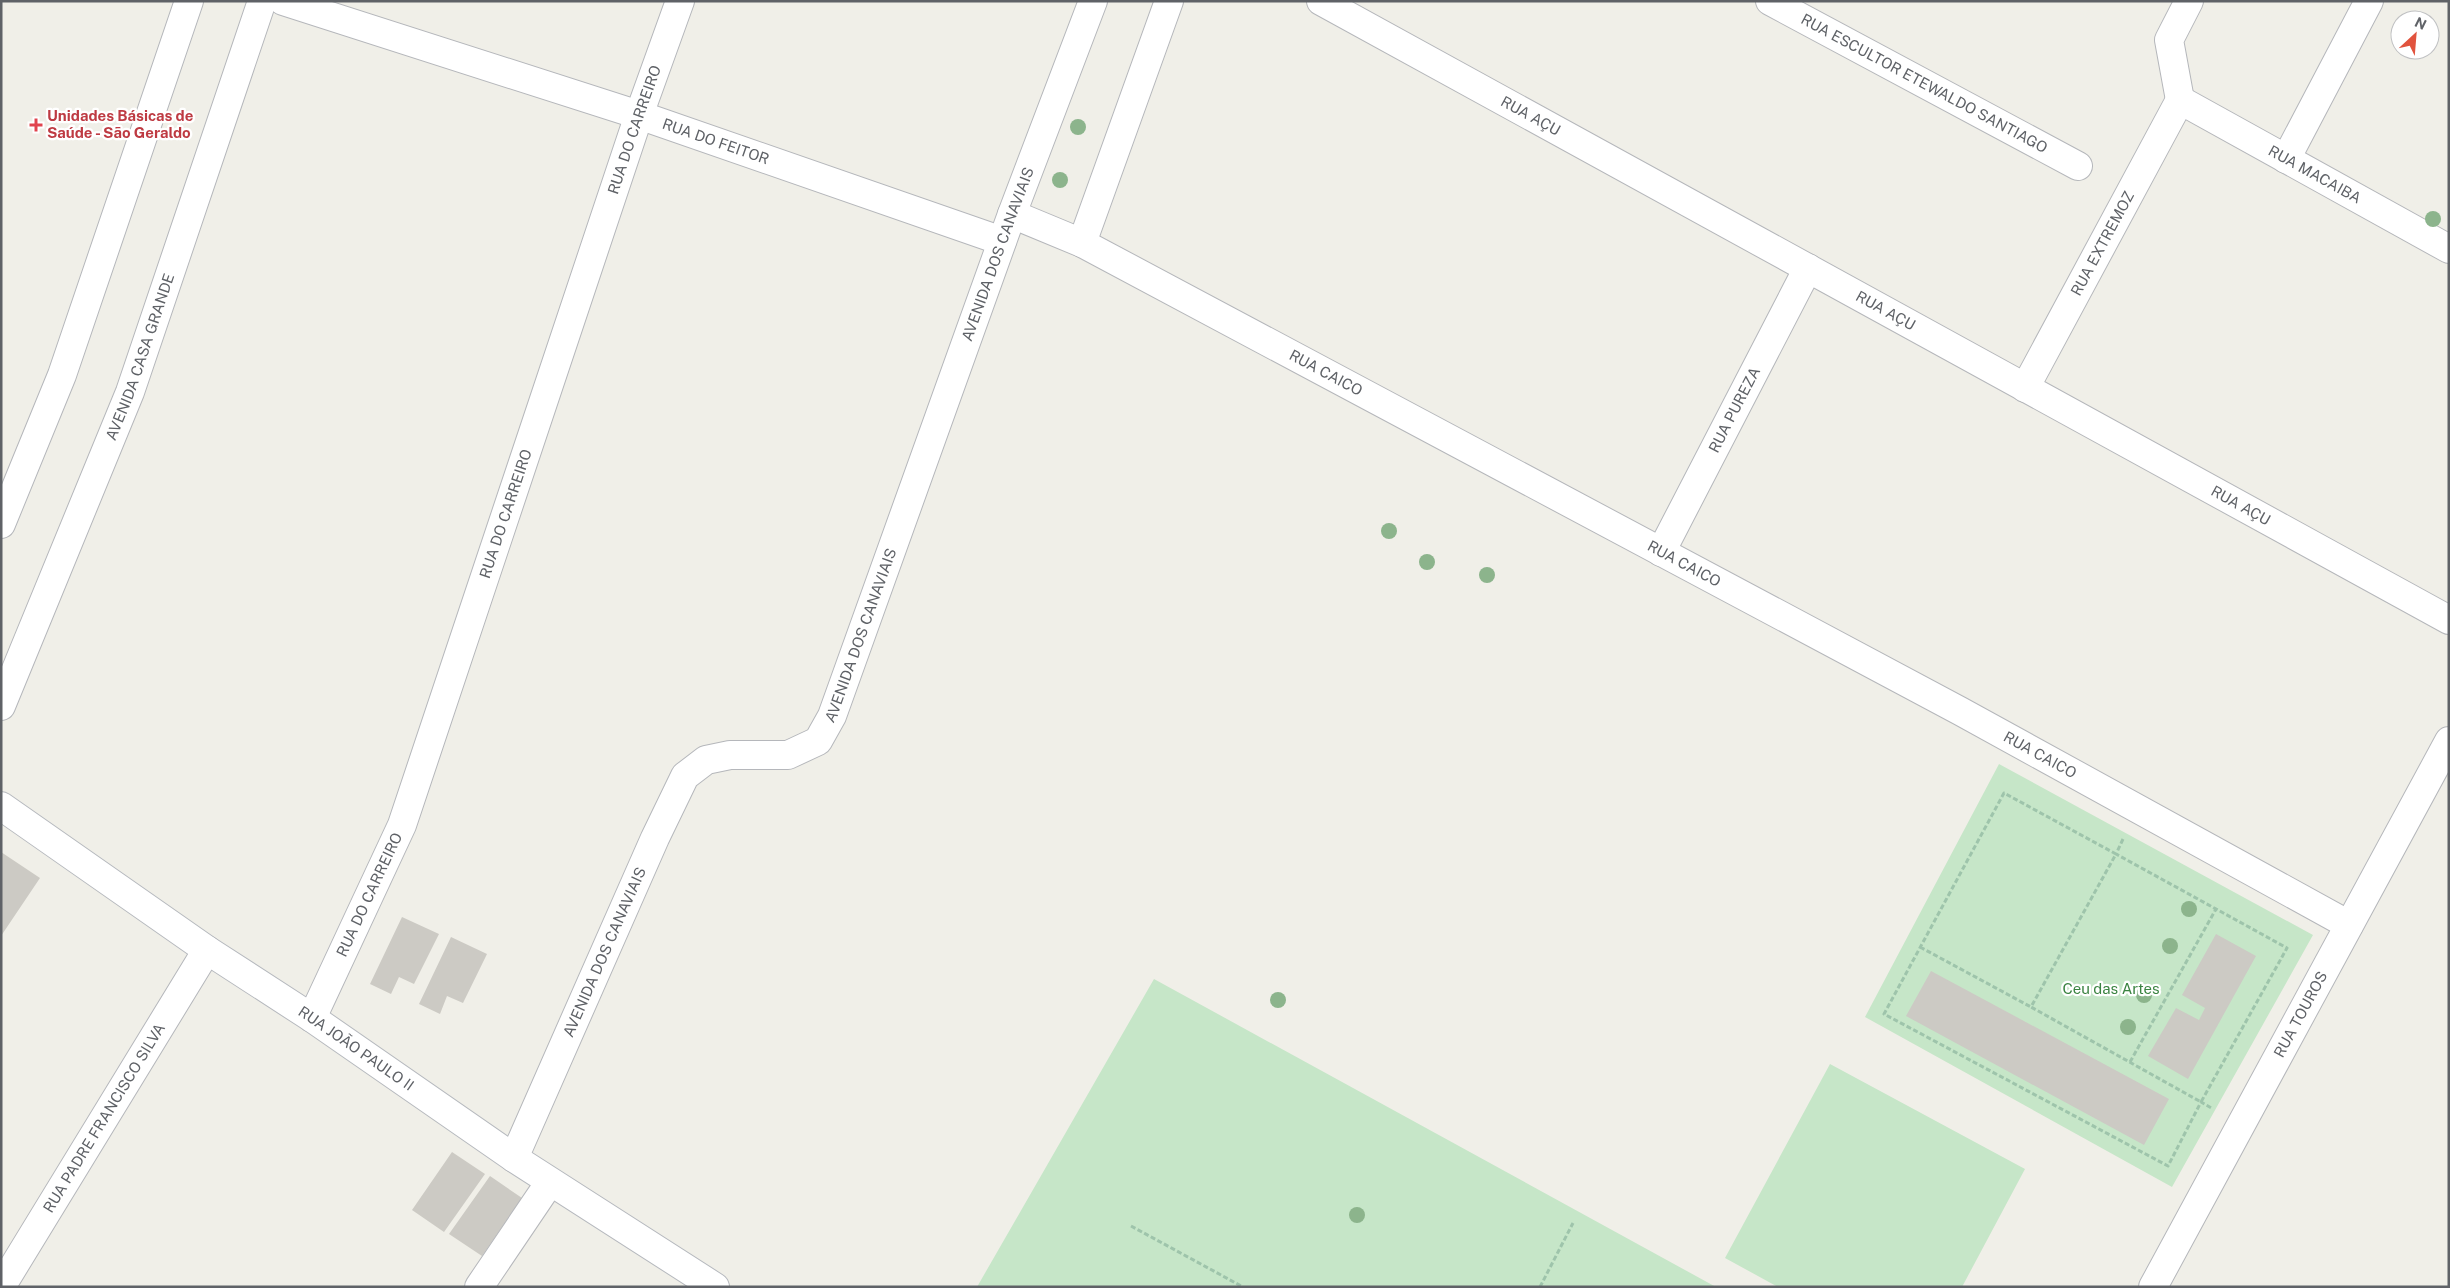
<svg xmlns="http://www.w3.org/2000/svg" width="2450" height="1288" viewBox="0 0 2450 1288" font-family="'Public Sans',sans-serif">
<rect width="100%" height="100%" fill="#f0efe8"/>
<path fill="#c6e6c8" d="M 1999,764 L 2313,935 L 2172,1187 L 1865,1017 Z
M 1154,979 L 1716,1287 L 977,1287 Z
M 1830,1064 L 2025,1169 L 1962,1287 L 1778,1287 L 1725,1258 Z"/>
<path fill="#cccac4" d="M 1,852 L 40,878 L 1,936 Z
M 402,917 L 439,934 L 414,984 L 399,977 L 391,994 L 370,984 Z
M 2216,934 L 2256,956 L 2188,1079 L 2148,1056 L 2176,1008 L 2199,1020 L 2205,1008 L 2182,995 Z
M 451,937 L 487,954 L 463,1003 L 447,996 L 440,1014 L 419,1004 Z
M 1931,971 L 2169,1099 L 2144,1145 L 1906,1016 Z
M 452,1152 L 485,1174 L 444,1232 L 412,1210 Z
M 490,1176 L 522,1198 L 482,1256 L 449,1234 Z"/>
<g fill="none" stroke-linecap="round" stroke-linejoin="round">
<defs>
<g id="street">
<path id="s1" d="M 283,1 L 639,115 L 1002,241"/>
<path id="s2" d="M 1321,1 L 2449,620"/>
<path id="s3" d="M 1770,1 L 2078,166"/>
<path id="s4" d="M 2180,100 L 2449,249"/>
<path d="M 2180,100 L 2169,40 L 2189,1"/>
<path d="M 2286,159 L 2369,1"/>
<path id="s5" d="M 1012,214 L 1082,243 L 1960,711 L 2349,925"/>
<path d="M 1082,243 L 1169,1"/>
<path id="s6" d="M 2025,388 L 2180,100"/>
<path d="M 1,524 L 62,375 L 189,1"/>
<path id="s7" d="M 1661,552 L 1808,268"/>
<path id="s8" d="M 1,706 L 130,392 L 262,1"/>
<path id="s9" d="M 312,1018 L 402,825 L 639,115 L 680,1"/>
<path id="s10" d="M 514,1158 L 655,838 L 685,776 L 706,760 L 730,755 L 788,755 L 818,741 L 832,716 L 1012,214 L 1093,1"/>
<path id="s11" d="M 1,1287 L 207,950"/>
<path d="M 479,1287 L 550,1182"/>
<path id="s12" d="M 2153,1287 L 2449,741"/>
</g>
<g id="secondary">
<path id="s13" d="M 1,806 L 207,950 L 312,1018 L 514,1158 L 715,1287"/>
</g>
</defs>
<use href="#street" stroke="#b5b7bb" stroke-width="30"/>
<use href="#secondary" stroke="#b6b9be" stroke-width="30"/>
<path stroke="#9ec4ab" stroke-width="3" stroke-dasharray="5 2.5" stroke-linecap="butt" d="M 2123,839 L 2116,854 L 2287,948 L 2201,1102 L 2031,1007 L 2116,854 L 2004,793 L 1884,1014 L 2168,1166 L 2201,1102 L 2213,1109
M 1920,947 L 2031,1007
M 2130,1062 L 2216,909
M 1131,1226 L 1243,1287
M 1540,1287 L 1573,1223"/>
<use href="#street" stroke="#fff" stroke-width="28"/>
<use href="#secondary" stroke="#fff" stroke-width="28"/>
</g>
<g fill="#8cb48c">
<circle cx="1078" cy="127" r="8"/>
<circle cx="1060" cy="180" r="8"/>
<circle cx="2433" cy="219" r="8"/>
<circle cx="1389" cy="531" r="8"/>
<circle cx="1427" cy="562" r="8"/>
<circle cx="1487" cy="575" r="8"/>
<circle cx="2189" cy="909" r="8"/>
<circle cx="2170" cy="946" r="8"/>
<circle cx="2144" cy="995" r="8"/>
<circle cx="1278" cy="1000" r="8"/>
<circle cx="2128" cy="1027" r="8"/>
<circle cx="1357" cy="1215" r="8"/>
</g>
<path fill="#e0444e" stroke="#fff" stroke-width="2" d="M33.5 117.5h5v5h5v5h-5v5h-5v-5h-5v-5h5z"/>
<g text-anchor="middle" stroke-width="4.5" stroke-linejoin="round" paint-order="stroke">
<g font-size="15" fill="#5f6267" stroke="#fff">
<text dy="5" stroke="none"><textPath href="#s3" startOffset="175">RUA ESCULTOR ETEWALDO SANTIAGO</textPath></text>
<text dy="5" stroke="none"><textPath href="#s2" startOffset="239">RUA AÇU</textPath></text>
<text dy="5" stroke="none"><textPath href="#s9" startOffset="946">RUA DO CARREIRO</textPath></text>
<text dy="5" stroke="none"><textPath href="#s1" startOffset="455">RUA DO FEITOR</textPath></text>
<text dy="5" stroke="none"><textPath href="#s4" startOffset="154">RUA MACAIBA</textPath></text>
<text dy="5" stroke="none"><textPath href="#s6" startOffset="164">RUA EXTREMOZ</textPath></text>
<text dy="5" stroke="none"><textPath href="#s10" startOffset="1080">AVENIDA DOS CANAVIAIS</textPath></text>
<text dy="5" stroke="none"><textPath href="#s2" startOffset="644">RUA AÇU</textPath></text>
<text dy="5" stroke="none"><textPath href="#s8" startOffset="376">AVENIDA CASA GRANDE</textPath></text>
<text dy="5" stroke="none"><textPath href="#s5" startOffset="352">RUA CAICO</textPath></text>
<text dy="5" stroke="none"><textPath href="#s7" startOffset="160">RUA PUREZA</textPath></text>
<text dy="5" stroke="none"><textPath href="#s2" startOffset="1049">RUA AÇU</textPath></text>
<text dy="5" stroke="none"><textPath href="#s9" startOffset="541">RUA DO CARREIRO</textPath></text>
<text dy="5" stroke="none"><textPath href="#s5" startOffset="758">RUA CAICO</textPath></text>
<text dy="5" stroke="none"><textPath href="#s10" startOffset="675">AVENIDA DOS CANAVIAIS</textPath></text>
<text dy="5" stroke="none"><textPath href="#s5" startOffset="1162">RUA CAICO</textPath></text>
<text dy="5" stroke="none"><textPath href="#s9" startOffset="136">RUA DO CARREIRO</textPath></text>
<text dy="5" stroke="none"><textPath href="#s10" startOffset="225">AVENIDA DOS CANAVIAIS</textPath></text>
<text dy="5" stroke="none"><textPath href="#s12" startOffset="310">RUA TOUROS</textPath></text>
<text dy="5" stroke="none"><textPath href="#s13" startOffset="430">RUA JOÃO PAULO II</textPath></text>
<text dy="5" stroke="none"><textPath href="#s11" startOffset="198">RUA PADRE FRANCISCO SILVA</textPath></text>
</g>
<g font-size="15" font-weight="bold" fill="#be3a42" stroke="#fff" text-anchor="start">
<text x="47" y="121">Unidades Básicas de<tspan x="47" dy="17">Saúde - São Geraldo</tspan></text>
</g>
<g font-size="15" fill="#3a8341" stroke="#fff">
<text x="2111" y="994">Ceu das Artes</text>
</g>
</g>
<rect width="2450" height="1288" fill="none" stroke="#5f6267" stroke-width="5"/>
<g transform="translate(2415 35) rotate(26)"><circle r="24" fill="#ffffff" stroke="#bfc0c2"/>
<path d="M0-4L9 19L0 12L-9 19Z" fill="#e1533d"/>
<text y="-8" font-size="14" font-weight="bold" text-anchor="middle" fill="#5f6267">N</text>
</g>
</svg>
